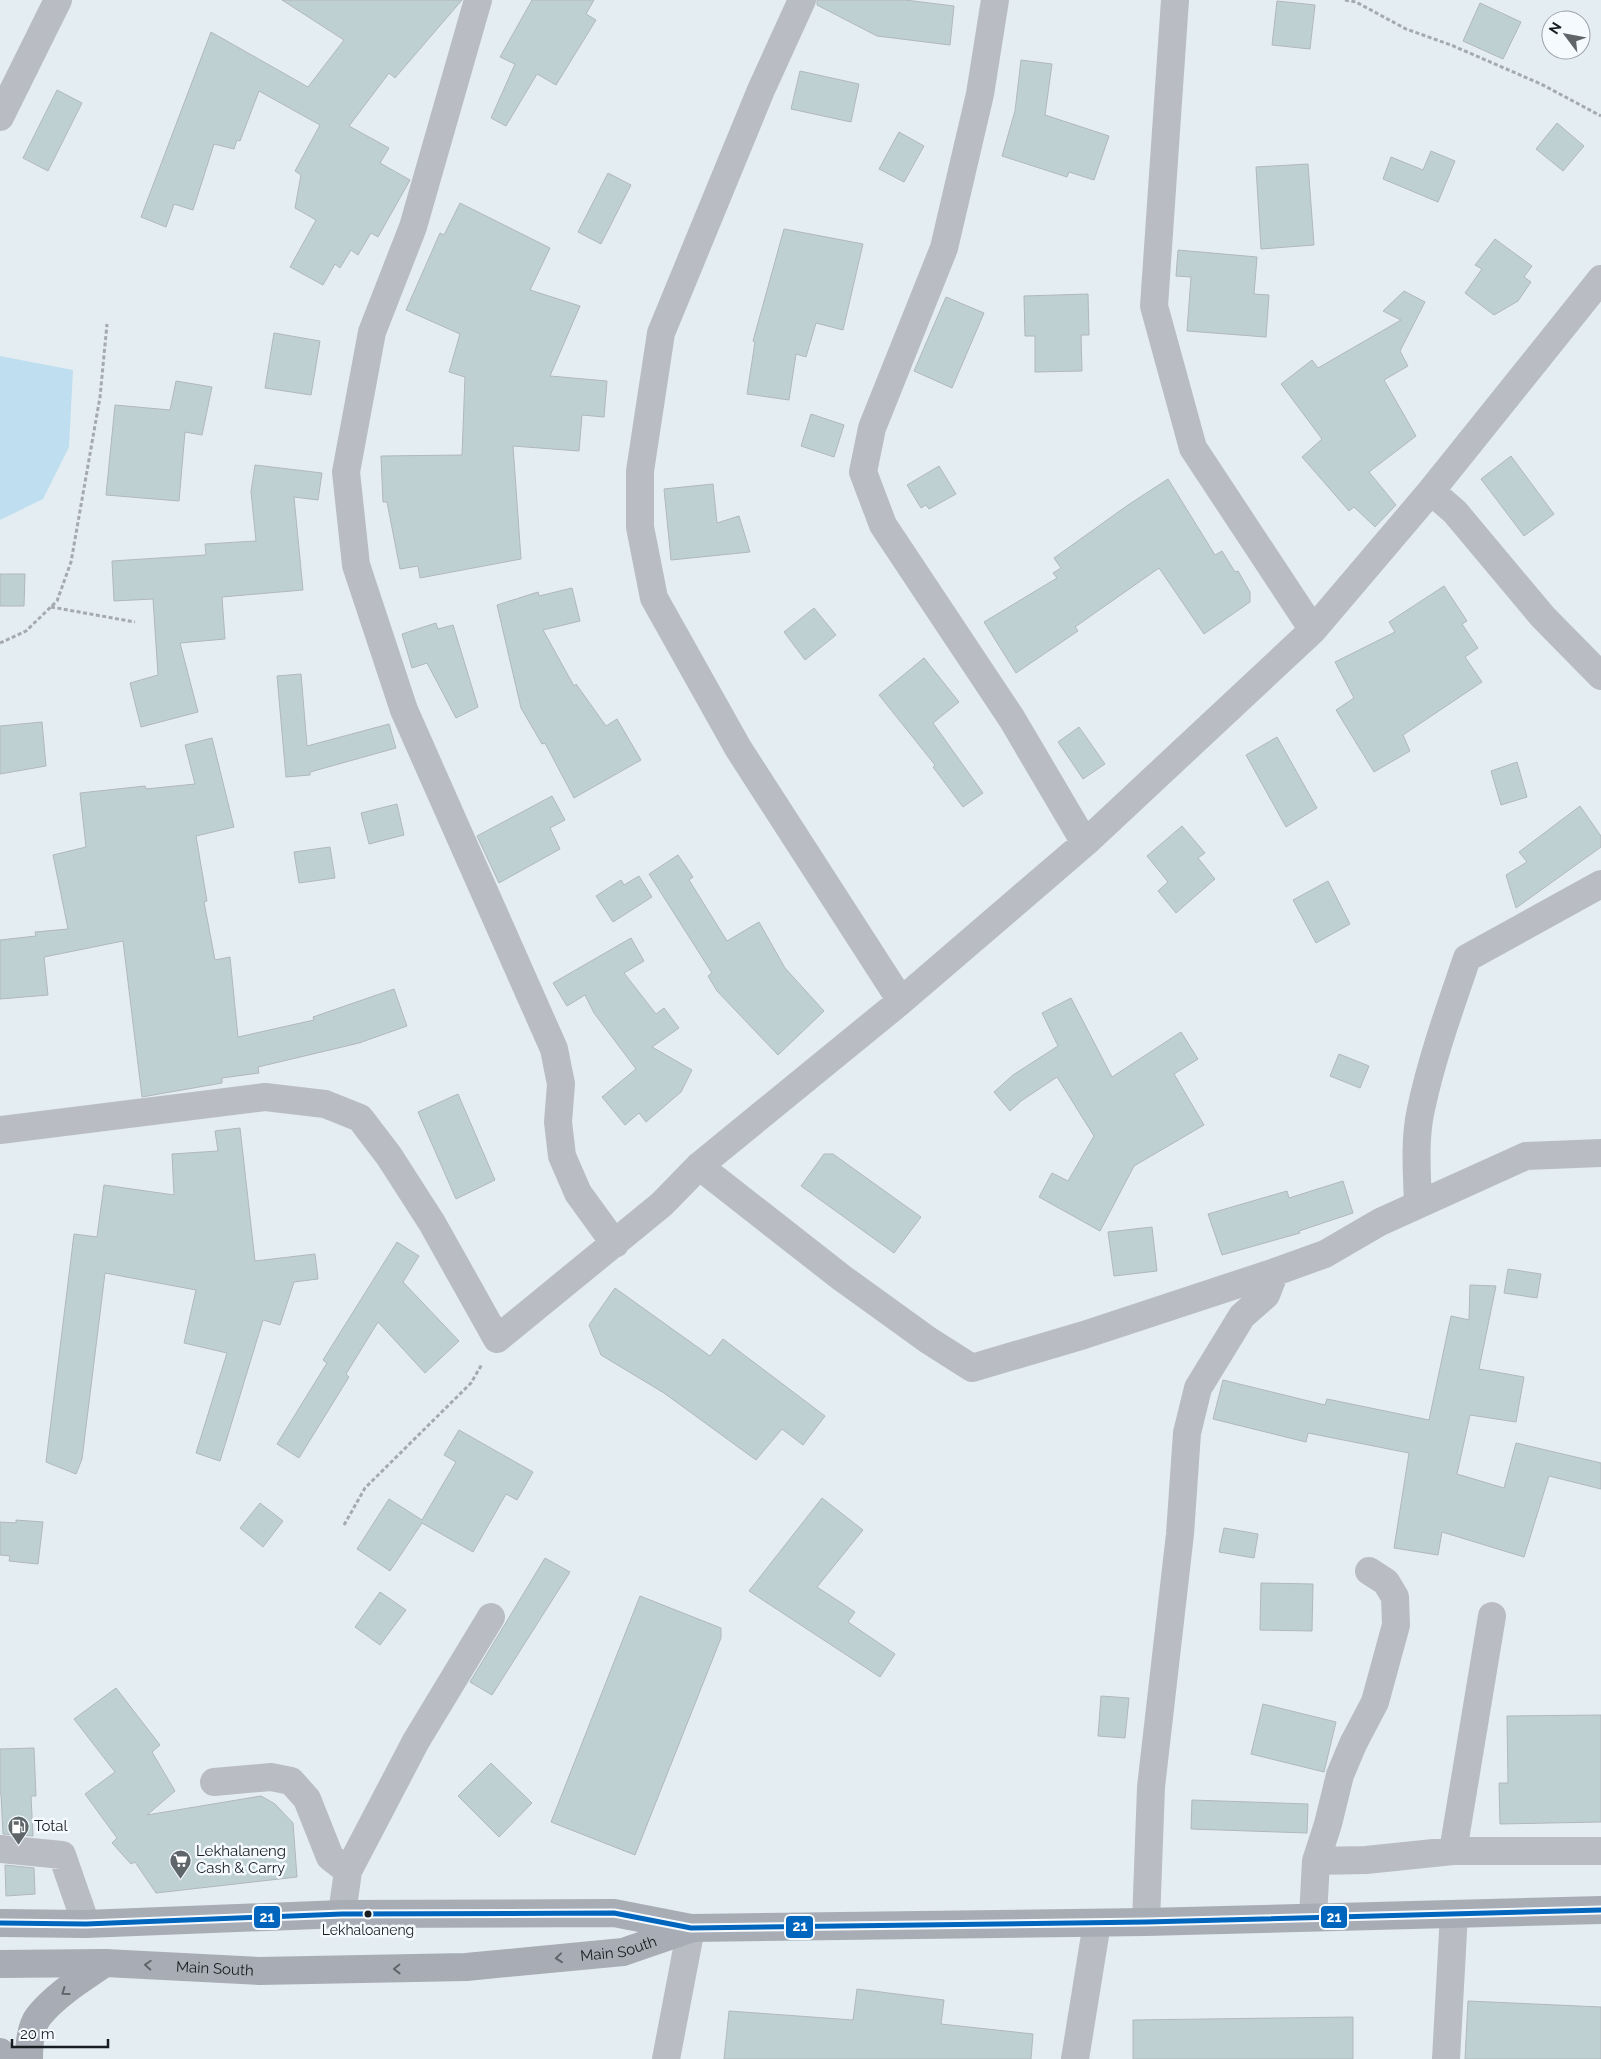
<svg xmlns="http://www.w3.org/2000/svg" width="1601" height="2059" viewBox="0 0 1601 2059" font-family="Raleway,sans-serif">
<rect width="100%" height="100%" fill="#e4edf2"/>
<path fill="#bfdff0" d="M 0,356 L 73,370 L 69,447 L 43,499 L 0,520 Z"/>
<path fill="#bfd0d3" stroke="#b1b8bb" d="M 282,0 L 462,0 L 395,78 L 389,73 L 349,126 L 389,148 L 380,163 L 410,180 L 378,237 L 371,233 L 358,255 L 351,250 L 340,268 L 335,264 L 323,285 L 290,267 L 316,220 L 295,208 L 301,175 L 295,171 L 320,125 L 259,91 L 240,141 L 237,140 L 234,149 L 214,144 L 193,210 L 174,204 L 166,227 L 141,217 L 211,32 L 308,87 L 344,40 Z
M 532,0 L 594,0 L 586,14 L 596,20 L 556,85 L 537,74 L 506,126 L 491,118 L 515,64 L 500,57 Z
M 817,0 L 905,0 L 954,6 L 950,45 L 877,36 L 817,5 Z
M 1277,1 L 1315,5 L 1310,49 L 1272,45 Z
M 1480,3 L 1521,22 L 1503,59 L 1463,41 Z
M 1021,60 L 1052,64 L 1045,115 L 1109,136 L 1094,180 L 1069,172 L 1067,177 L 1002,156 L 1015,111 Z
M 800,71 L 859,84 L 851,122 L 791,109 Z
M 57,90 L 82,103 L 48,171 L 23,158 Z
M 1557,123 L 1584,146 L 1563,171 L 1536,149 Z
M 899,132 L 924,146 L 904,182 L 879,169 Z
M 1431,151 L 1455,161 L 1438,202 L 1383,179 L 1391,157 L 1423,170 Z
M 1308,164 L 1314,245 L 1261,249 L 1256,167 Z
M 608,173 L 631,185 L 601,244 L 578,232 Z
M 460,203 L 550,248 L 530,290 L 580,306 L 550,376 L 607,381 L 604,417 L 582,415 L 579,451 L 513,446 L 521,559 L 420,578 L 418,566 L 400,569 L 387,502 L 383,502 L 381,456 L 462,455 L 465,377 L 449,372 L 460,334 L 406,310 L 440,233 L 444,235 Z
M 784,229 L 863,244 L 843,330 L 816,323 L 806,357 L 796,354 L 789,400 L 747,394 L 755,342 L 753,341 Z
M 1495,239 L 1532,266 L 1524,277 L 1531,282 L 1518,301 L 1494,315 L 1465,293 L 1482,269 L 1475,265 Z
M 1178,250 L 1257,257 L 1254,294 L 1269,295 L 1266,337 L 1187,331 L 1191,277 L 1176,276 Z
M 1404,291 L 1425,302 L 1400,351 L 1408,366 L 1384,380 L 1416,436 L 1369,472 L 1396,505 L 1375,527 L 1354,507 L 1349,511 L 1302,457 L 1322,439 L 1281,384 L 1312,360 L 1318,368 L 1401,320 L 1383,311 Z
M 1088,294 L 1089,335 L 1081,335 L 1082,371 L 1035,372 L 1035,336 L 1025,336 L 1024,296 Z
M 946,297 L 984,313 L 952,388 L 914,371 Z
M 274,333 L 320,341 L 311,395 L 265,388 Z
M 176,381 L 212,387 L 202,435 L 185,432 L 179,501 L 106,495 L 115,405 L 170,410 Z
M 811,414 L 844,425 L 834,457 L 801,446 Z
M 1511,456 L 1554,514 L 1524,536 L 1481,479 Z
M 255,465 L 322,473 L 318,500 L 294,497 L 303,590 L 222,597 L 225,639 L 180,643 L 198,712 L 141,727 L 130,683 L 158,675 L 153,599 L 114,601 L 112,561 L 206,555 L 205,544 L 256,541 L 251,492 Z
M 939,466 L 956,494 L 929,509 L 926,505 L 921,508 L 907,485 Z
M 1168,479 L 1215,555 L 1222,551 L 1235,572 L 1238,571 L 1250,592 L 1250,602 L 1204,634 L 1159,568 L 1075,627 L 1078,631 L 1016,673 L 984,622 L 1057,578 L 1053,573 L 1061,568 L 1054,558 L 1128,505 Z
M 713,484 L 717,523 L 739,516 L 750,552 L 671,560 L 664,489 Z
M 0,574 L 25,574 L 24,606 L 0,606 Z
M 1444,586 L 1467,621 L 1462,624 L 1478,648 L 1465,657 L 1482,682 L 1403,735 L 1410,751 L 1374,772 L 1336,710 L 1354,698 L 1335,662 L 1395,632 L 1389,622 Z
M 572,588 L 580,621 L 543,630 L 574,686 L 576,684 L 606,726 L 617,719 L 641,760 L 574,798 L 545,743 L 542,744 L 521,708 L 497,605 L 538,592 L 539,596 Z
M 814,608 L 836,635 L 805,660 L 784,632 Z
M 436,623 L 438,629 L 453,625 L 478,707 L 456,718 L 427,663 L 412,668 L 402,634 Z
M 924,658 L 959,702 L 933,723 L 983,793 L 963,807 L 933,767 L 935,765 L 879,695 Z
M 301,674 L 307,746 L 389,724 L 396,748 L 310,772 L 310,775 L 286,777 L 277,676 Z
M 42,722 L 46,766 L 0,774 L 0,726 Z
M 1079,727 L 1105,764 L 1083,779 L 1058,742 Z
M 1277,737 L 1317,808 L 1286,827 L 1246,755 Z
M 212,738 L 234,827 L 196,836 L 207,901 L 204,902 L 215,960 L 230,957 L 238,1037 L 314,1020 L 313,1017 L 394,989 L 407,1026 L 359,1043 L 258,1067 L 259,1073 L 222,1078 L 222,1083 L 142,1097 L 123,941 L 44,957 L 48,995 L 0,999 L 0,940 L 36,936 L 35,932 L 68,929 L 53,855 L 86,847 L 80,793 L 145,786 L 146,789 L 195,784 L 185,745 Z
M 1517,762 L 1527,797 L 1501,805 L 1491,771 Z
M 552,796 L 565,820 L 550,828 L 560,849 L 499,883 L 477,836 Z
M 397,804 L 404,835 L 369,844 L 361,813 Z
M 1580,806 L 1601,836 L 1601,847 L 1516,908 L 1506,875 L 1527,862 L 1519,852 Z
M 1182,826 L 1205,853 L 1198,858 L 1215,879 L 1176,913 L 1158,891 L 1168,882 L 1147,856 Z
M 330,847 L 335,878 L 299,883 L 294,852 Z
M 678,855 L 693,877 L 689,880 L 727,941 L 759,922 L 785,968 L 824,1011 L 778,1055 L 717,991 L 708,976 L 712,973 L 649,874 Z
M 639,876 L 652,897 L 613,922 L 596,896 L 621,880 L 624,885 Z
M 1328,881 L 1350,924 L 1316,943 L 1293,900 Z
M 631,938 L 644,961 L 624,973 L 656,1014 L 664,1008 L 679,1028 L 652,1047 L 692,1070 L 681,1092 L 646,1122 L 639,1113 L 625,1125 L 602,1097 L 636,1069 L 594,1013 L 585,995 L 567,1006 L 553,983 Z
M 1071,998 L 1112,1077 L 1181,1032 L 1198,1059 L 1174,1074 L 1204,1125 L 1134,1166 L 1100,1231 L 1039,1197 L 1052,1173 L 1068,1181 L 1094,1136 L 1057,1077 L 1021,1101 L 1010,1111 L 994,1092 L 1013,1075 L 1058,1046 L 1042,1013 Z
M 1339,1054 L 1369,1066 L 1360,1088 L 1330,1076 Z
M 458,1094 L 495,1180 L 456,1199 L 418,1112 Z
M 240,1128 L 255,1261 L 315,1254 L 318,1279 L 294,1282 L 280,1325 L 263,1320 L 220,1461 L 196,1453 L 227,1353 L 184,1343 L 196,1290 L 105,1273 L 82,1459 L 76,1474 L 46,1462 L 74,1234 L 97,1237 L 104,1185 L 174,1195 L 172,1154 L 218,1151 L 215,1131 Z
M 824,1154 L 833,1154 L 921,1217 L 894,1253 L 801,1186 Z
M 1343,1181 L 1353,1213 L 1299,1231 L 1300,1233 L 1222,1255 L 1208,1214 L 1287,1191 L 1289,1198 Z
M 1152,1227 L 1157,1271 L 1114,1276 L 1108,1232 Z
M 397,1242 L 419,1256 L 403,1282 L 459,1341 L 425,1373 L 378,1322 L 346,1374 L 349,1377 L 299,1458 L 277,1444 L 327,1363 L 323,1360 Z
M 1508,1269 L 1541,1274 L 1537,1298 L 1504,1293 Z
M 1470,1285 L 1496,1286 L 1479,1369 L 1524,1377 L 1516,1422 L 1470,1415 L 1457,1474 L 1504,1488 L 1516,1443 L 1601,1463 L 1601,1489 L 1549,1476 L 1524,1557 L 1442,1532 L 1438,1555 L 1394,1548 L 1409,1453 L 1308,1433 L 1306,1442 L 1213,1419 L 1223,1380 L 1325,1405 L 1327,1399 L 1429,1420 L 1451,1316 L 1469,1320 Z
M 615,1288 L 710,1356 L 723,1339 L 825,1416 L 803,1445 L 782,1429 L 756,1460 L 664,1393 L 601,1355 L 589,1325 Z
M 459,1430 L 533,1472 L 517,1500 L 506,1494 L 473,1552 L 422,1523 L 390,1571 L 357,1549 L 389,1499 L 422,1520 L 456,1462 L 444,1455 Z
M 822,1498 L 863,1530 L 817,1587 L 855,1612 L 848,1622 L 895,1654 L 880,1677 L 749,1591 Z
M 260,1503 L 283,1521 L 263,1547 L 240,1528 Z
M 16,1520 L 43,1522 L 38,1564 L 9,1561 L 10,1556 L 0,1555 L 0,1522 L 16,1523 Z
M 1224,1528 L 1258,1534 L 1254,1558 L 1219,1552 Z
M 545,1558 L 570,1572 L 492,1695 L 470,1682 Z
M 1261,1583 L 1313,1584 L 1312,1631 L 1260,1630 Z
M 380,1592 L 406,1610 L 380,1645 L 355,1627 Z
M 640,1596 L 721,1628 L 721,1638 L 635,1855 L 551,1822 Z
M 116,1688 L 160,1745 L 152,1752 L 175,1791 L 147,1815 L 261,1796 L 275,1804 L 293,1823 L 297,1877 L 156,1893 L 135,1862 L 131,1864 L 112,1843 L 117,1838 L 85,1794 L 115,1772 L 74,1719 Z
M 1101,1696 L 1129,1698 L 1125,1738 L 1098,1736 Z
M 1263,1704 L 1336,1722 L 1324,1772 L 1251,1754 Z
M 1601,1715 L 1601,1822 L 1500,1824 L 1499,1783 L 1508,1783 L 1507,1716 Z
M 34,1748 L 36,1796 L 31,1796 L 33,1836 L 3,1834 L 1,1794 L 0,1794 L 0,1749 Z
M 491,1763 L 532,1803 L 499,1837 L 458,1796 Z
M 1192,1800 L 1308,1804 L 1307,1833 L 1191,1829 Z
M 5,1865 L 34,1868 L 35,1894 L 6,1896 Z
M 857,1989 L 944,2000 L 941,2024 L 1033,2034 L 1031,2059 L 724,2059 L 729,2011 L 853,2020 Z
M 1468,2001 L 1601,2007 L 1601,2059 L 1465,2059 Z
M 1353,2017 L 1353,2059 L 1133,2059 L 1133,2020 Z"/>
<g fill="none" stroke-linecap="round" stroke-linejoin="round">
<path stroke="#a5aaaf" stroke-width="3" stroke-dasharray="4 2.5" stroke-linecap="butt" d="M 1345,0 L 1356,2 L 1406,29 L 1451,45 L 1541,84 L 1601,116
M 51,607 L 135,622
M 0,643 L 26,631 L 57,601 L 71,562 L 100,397 L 107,324
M 344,1525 L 365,1488 L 471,1383 L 482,1364"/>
<path stroke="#b9bdc3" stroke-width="28" d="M 478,0 L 413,227 L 372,332 L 346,472 L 356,565 L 404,710 L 554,1049 L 561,1084 L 558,1122 L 562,1156 L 578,1193 L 615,1244
M 802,0 L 761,90 L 661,333 L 640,471 L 640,527 L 654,598 L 738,748 L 901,1001
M 995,0 L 980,94 L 944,248 L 872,428 L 863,472 L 883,525 L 1012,719 L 1085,843
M 1175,0 L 1154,306 L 1193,448 L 1313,630
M 0,117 L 58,0
M 1431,491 L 1455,512 L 1543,617 L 1601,676
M 0,1130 L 265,1097 L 325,1104 L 360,1118 L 389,1156 L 432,1223 L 497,1339 L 662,1204 L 699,1166 L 901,1001 L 1085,843 L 1313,630 L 1431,491 L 1601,279
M 699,1166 L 842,1278 L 928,1340 L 972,1368 L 1084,1335 L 1275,1272 L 1325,1254 L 1380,1222 L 1526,1156 L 1601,1153
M 1418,1204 C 1417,1173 1414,1140 1421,1109 C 1432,1057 1450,1008 1467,958 L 1601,884
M 214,1782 L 271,1777 L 291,1781 L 307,1799 L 330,1857 L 348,1871
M 0,1849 L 62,1855 L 86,1924
M 1453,1851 L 1492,1616
M 1316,1861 L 1328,1824 L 1340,1775 L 1353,1744 L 1375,1702 L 1396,1625 L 1395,1597 L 1386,1582 L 1369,1571
M 342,1914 L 348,1871 L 416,1741 L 491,1617
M 1313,1917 L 1316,1861 L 1366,1860 L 1453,1851 L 1601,1851
M 1146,1922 L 1151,1787 L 1180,1534 L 1187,1433 L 1198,1388 L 1242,1316 L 1266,1295 L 1275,1272
M 666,2059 L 691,1928
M 1075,2059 L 1097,1923
M 1446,2059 L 1454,1914"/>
<g stroke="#a8adb5" stroke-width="28">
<path d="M 0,1923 L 86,1924 L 342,1914 L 614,1913 L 691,1928 L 1146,1922 L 1601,1910"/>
<path id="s1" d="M 0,1964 L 105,1963 L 259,1971 L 466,1967 L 623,1952 L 690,1929"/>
<path d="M 0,2052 L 7,2059"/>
<path d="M 29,2059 C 29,2046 30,2028 38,2017 C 55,1995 82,1979 105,1963"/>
</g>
<defs>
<path id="bus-1" d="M 0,1923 L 86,1924 L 342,1914 L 614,1913 L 691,1928 L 1146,1922 L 1601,1910"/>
</defs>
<use href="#bus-1" stroke="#f4fafe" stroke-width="9"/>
<use href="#bus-1" stroke="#0065bd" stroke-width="5"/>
</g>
<defs><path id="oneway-chevron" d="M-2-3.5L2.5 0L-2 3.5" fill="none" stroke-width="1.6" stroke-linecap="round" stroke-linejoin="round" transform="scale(1.25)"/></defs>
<g stroke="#60656a">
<use href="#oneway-chevron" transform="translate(559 1958) rotate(174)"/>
<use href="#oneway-chevron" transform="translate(148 1965) rotate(-177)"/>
<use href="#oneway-chevron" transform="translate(397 1969) rotate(179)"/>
<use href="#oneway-chevron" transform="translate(65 1992) rotate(144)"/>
</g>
<defs>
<symbol id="fuel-pin" viewBox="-11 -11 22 30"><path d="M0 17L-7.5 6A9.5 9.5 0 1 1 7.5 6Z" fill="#5f666a" stroke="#f4fafe"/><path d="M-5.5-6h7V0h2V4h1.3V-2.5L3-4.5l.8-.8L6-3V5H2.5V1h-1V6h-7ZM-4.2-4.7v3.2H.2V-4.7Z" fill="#fff"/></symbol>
<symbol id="supermarket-pin" viewBox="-11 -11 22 30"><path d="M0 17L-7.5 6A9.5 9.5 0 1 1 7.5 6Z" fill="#5f666a" stroke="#f4fafe"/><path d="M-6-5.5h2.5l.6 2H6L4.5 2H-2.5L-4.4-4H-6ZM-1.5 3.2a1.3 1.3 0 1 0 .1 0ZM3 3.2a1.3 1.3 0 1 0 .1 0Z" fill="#fff"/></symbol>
</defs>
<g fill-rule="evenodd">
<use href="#fuel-pin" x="6" y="1814" width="25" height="34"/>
<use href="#supermarket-pin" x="168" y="1848" width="25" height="34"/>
</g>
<circle fill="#171d20" stroke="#f4fafe" stroke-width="2" cx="368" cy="1914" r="4.5"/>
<g text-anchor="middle" stroke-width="5" stroke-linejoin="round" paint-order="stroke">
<g font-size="14" fill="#171d20" stroke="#f4fafe">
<text x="368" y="1935">Lekhaloaneng</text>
</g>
<g font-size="15" fill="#171d20" stroke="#f4fafe" text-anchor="start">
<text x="34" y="1831">Total</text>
<text x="196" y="1856">Lekhalaneng<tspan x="196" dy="17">Cash &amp; Carry</tspan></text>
</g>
<g font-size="15" fill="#171d20" stroke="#f4fafe">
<text dy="5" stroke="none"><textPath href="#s1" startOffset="620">Main South</textPath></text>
<text dy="5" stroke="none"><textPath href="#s1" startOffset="215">Main South</textPath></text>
</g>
</g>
<g stroke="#f4fafe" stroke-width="2">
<rect x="253" y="1905" width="28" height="24" rx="5" fill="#0065bd"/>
<rect x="1320" y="1905" width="28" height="24" rx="5" fill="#0065bd"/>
<rect x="785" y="1915" width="29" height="24" rx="5" fill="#0065bd"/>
</g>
<g font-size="14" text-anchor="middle" font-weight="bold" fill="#fff">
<text x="267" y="1922">21</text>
<text x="1334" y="1922">21</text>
<text x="800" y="1931">21</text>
</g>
<g transform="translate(1566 35) rotate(302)"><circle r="24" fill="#f4fafe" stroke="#9ca2a5"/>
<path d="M0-4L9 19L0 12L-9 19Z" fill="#5f666a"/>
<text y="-8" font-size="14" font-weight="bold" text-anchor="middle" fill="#171d20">N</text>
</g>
<path d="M12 2039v8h96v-8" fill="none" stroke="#171d20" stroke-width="2.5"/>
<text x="20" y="2039" font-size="15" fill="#171d20" stroke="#f4fafe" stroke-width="4" paint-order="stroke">20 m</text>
</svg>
